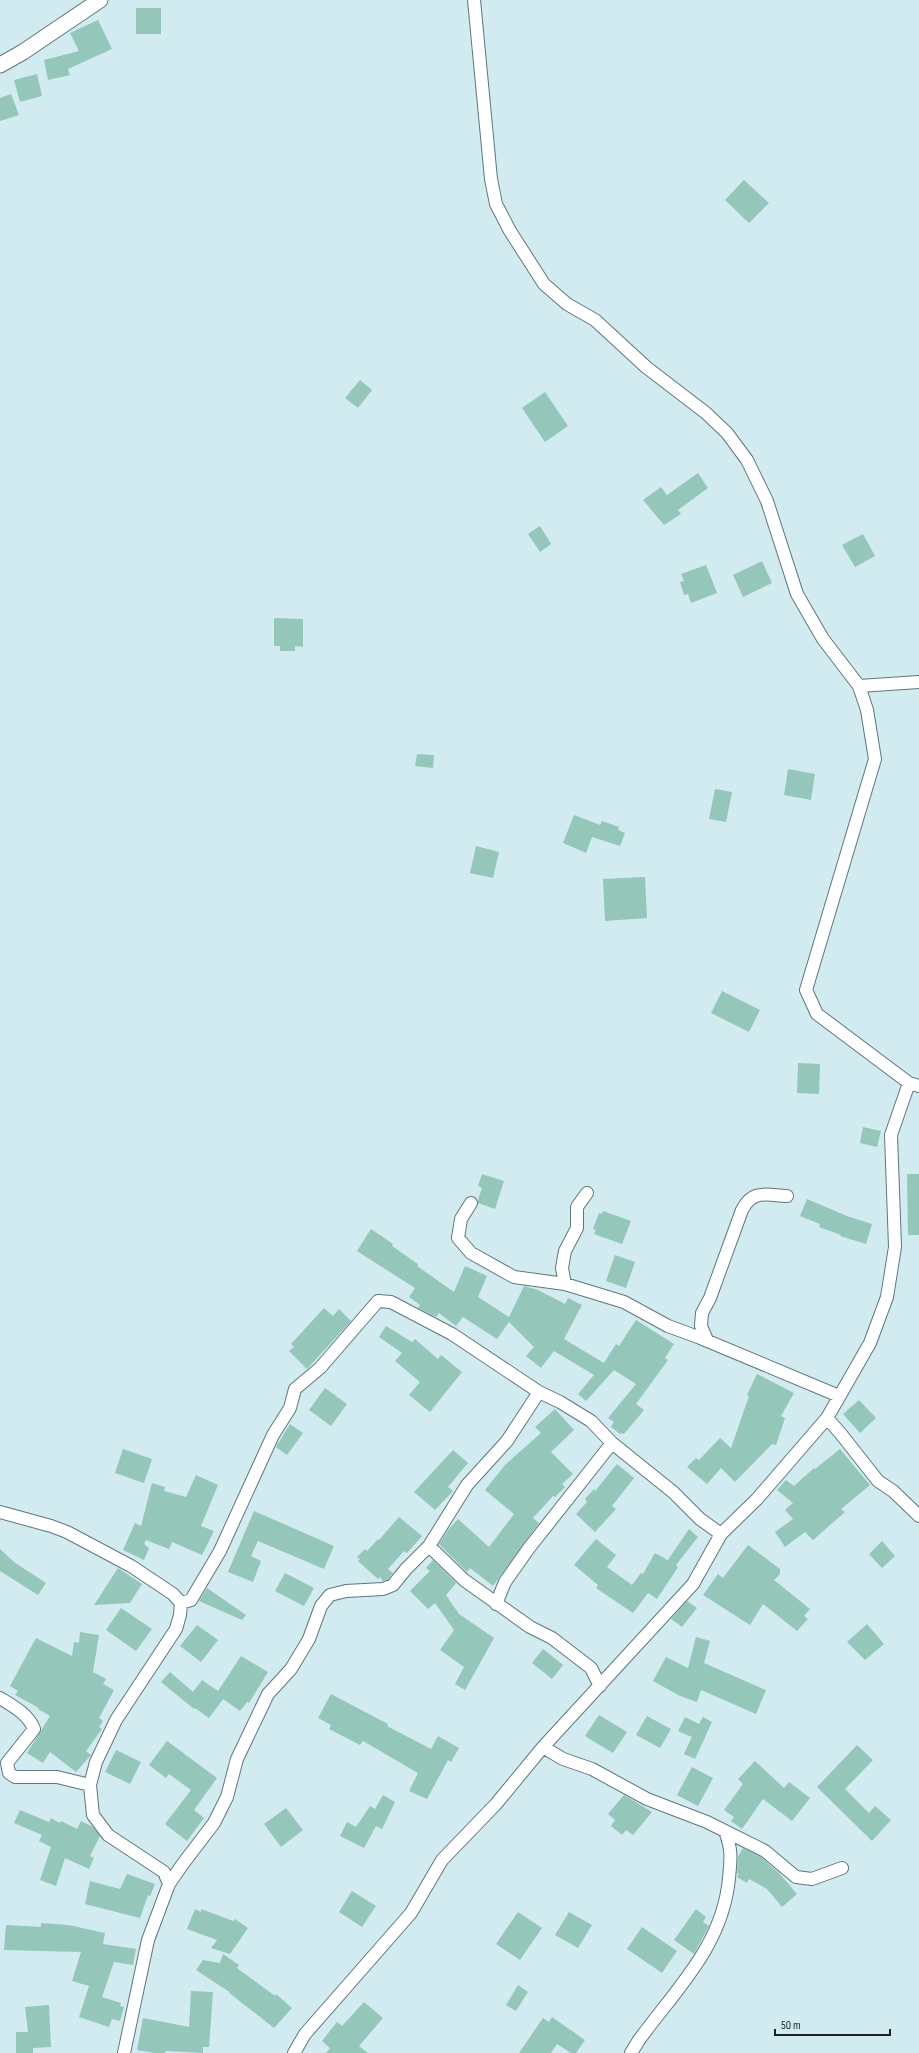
<svg xmlns="http://www.w3.org/2000/svg" width="919" height="2053" viewBox="0 0 919 2053" font-family="'Sofia Sans Condensed',sans-serif">
<rect width="100%" height="100%" fill="#d1ebf0"/>
<path fill="#94c6ba" d="M 136,8 L 161,8 L 161,34 L 136,34 Z
M 98,20 L 112,49 L 68,69 L 70,75 L 48,80 L 44,60 L 79,51 L 70,33 Z
M 37,74 L 42,96 L 20,102 L 14,80 Z
M 11,94 L 19,115 L 0,121 L 0,98 Z
M 744,180 L 769,203 L 749,223 L 725,200 Z
M 360,380 L 372,390 L 358,408 L 345,398 Z
M 545,392 L 568,426 L 545,442 L 522,408 Z
M 698,473 L 708,488 L 678,510 L 681,514 L 664,525 L 643,500 L 661,487 L 667,495 Z
M 540,526 L 551,544 L 540,552 L 528,534 Z
M 863,534 L 875,556 L 855,567 L 842,545 Z
M 762,561 L 772,583 L 743,597 L 733,575 Z
M 706,565 L 717,593 L 691,603 L 688,594 L 684,595 L 680,582 L 684,581 L 681,574 Z
M 274,618 L 303,619 L 303,647 L 295,646 L 295,651 L 280,651 L 280,646 L 274,646 Z
M 417,754 L 434,755 L 433,768 L 415,766 Z
M 788,769 L 815,774 L 811,800 L 784,795 Z
M 715,789 L 732,792 L 726,822 L 709,819 Z
M 574,815 L 600,825 L 602,821 L 619,827 L 618,830 L 625,833 L 620,846 L 592,837 L 586,853 L 563,843 Z
M 476,846 L 499,852 L 493,878 L 470,873 Z
M 645,877 L 647,918 L 605,921 L 603,879 Z
M 722,991 L 760,1010 L 749,1032 L 711,1013 Z
M 798,1063 L 820,1064 L 819,1094 L 797,1093 Z
M 863,1127 L 881,1131 L 877,1147 L 860,1143 Z
M 482,1174 L 504,1181 L 495,1209 L 478,1203 L 478,1200 L 482,1188 L 478,1186 Z
M 907,1174 L 919,1174 L 919,1235 L 908,1235 Z
M 807,1199 L 847,1216 L 872,1224 L 866,1244 L 840,1236 L 841,1235 L 819,1227 L 820,1224 L 800,1216 Z
M 603,1211 L 631,1221 L 622,1244 L 594,1234 L 596,1230 L 593,1229 L 599,1213 L 602,1214 Z
M 371,1229 L 393,1244 L 392,1246 L 418,1264 L 417,1266 L 454,1292 L 465,1266 L 487,1276 L 478,1297 L 509,1317 L 524,1286 L 538,1290 L 565,1304 L 568,1298 L 582,1305 L 564,1339 L 604,1363 L 616,1344 L 619,1346 L 636,1320 L 674,1344 L 665,1358 L 668,1360 L 636,1404 L 644,1410 L 624,1434 L 622,1433 L 620,1434 L 611,1427 L 614,1422 L 608,1418 L 636,1384 L 614,1370 L 586,1401 L 578,1394 L 594,1375 L 554,1351 L 541,1368 L 526,1356 L 534,1347 L 509,1322 L 497,1339 L 463,1317 L 456,1326 L 439,1313 L 436,1317 L 418,1308 L 420,1305 L 409,1297 L 415,1288 L 357,1251 Z
M 615,1255 L 635,1262 L 626,1288 L 606,1281 Z
M 324,1308 L 333,1316 L 339,1309 L 351,1321 L 307,1369 L 289,1351 L 294,1347 L 291,1344 Z
M 386,1326 L 412,1342 L 415,1339 L 438,1359 L 441,1355 L 462,1372 L 430,1412 L 409,1395 L 420,1382 L 395,1361 L 402,1353 L 379,1337 Z
M 757,1374 L 794,1393 L 781,1416 L 785,1418 L 776,1445 L 772,1444 L 735,1482 L 721,1468 L 707,1484 L 687,1467 L 696,1458 L 699,1460 L 720,1438 L 731,1448 L 749,1396 L 747,1395 Z
M 325,1388 L 347,1404 L 331,1426 L 309,1410 Z
M 859,1400 L 876,1418 L 860,1433 L 843,1414 Z
M 555,1409 L 574,1430 L 551,1452 L 573,1474 L 562,1484 L 565,1487 L 555,1497 L 553,1496 L 533,1518 L 539,1523 L 493,1586 L 470,1568 L 467,1572 L 439,1544 L 448,1530 L 458,1519 L 489,1547 L 514,1514 L 485,1490 L 505,1465 L 541,1433 L 535,1427 Z
M 290,1424 L 303,1433 L 287,1455 L 276,1447 Z
M 123,1449 L 152,1459 L 144,1483 L 115,1473 Z
M 840,1449 L 870,1485 L 841,1509 L 845,1512 L 813,1540 L 805,1532 L 785,1547 L 775,1532 L 793,1519 L 785,1510 L 793,1503 L 777,1490 L 786,1480 L 794,1486 L 814,1468 L 815,1469 Z
M 453,1450 L 468,1463 L 448,1487 L 453,1491 L 435,1510 L 414,1492 Z
M 617,1464 L 634,1478 L 612,1506 L 616,1509 L 595,1532 L 576,1514 L 587,1502 L 585,1499 L 594,1489 L 595,1491 Z
M 196,1475 L 218,1485 L 201,1526 L 214,1531 L 202,1555 L 172,1542 L 169,1549 L 146,1540 L 144,1544 L 149,1548 L 144,1560 L 123,1550 L 135,1523 L 141,1526 L 152,1483 L 165,1487 L 164,1491 L 186,1497 Z
M 254,1511 L 334,1546 L 324,1569 L 258,1541 L 251,1556 L 261,1561 L 253,1582 L 228,1572 Z
M 399,1517 L 422,1536 L 407,1553 L 404,1551 L 388,1569 L 393,1573 L 388,1579 L 383,1581 L 380,1577 L 378,1579 L 358,1561 L 360,1559 L 357,1557 L 365,1549 L 367,1551 L 378,1539 L 379,1540 Z
M 689,1529 L 698,1537 L 676,1565 L 678,1567 L 657,1599 L 648,1593 L 633,1613 L 596,1588 L 598,1585 L 574,1565 L 596,1539 L 616,1555 L 607,1567 L 632,1585 L 641,1573 L 643,1574 L 655,1553 L 671,1562 L 668,1560 Z
M 882,1541 L 895,1556 L 882,1568 L 869,1554 Z
M 748,1545 L 780,1569 L 780,1574 L 774,1580 L 810,1609 L 804,1616 L 808,1619 L 797,1631 L 763,1604 L 750,1625 L 703,1595 L 718,1574 L 723,1578 Z
M 0,1549 L 14,1562 L 46,1583 L 38,1595 L 0,1571 Z
M 433,1560 L 456,1583 L 446,1595 L 459,1614 L 494,1638 L 465,1690 L 455,1684 L 464,1667 L 440,1650 L 454,1630 L 435,1603 L 428,1609 L 410,1591 L 430,1571 L 426,1568 Z
M 118,1568 L 142,1584 L 130,1603 L 94,1605 Z
M 285,1573 L 314,1588 L 304,1606 L 275,1591 Z
M 207,1588 L 246,1615 L 242,1620 L 199,1601 Z
M 687,1601 L 697,1608 L 682,1627 L 671,1619 Z
M 121,1608 L 152,1629 L 136,1651 L 106,1630 Z
M 867,1624 L 884,1644 L 865,1660 L 847,1642 Z
M 197,1625 L 218,1640 L 201,1662 L 180,1646 Z
M 80,1632 L 99,1635 L 93,1672 L 106,1679 L 103,1684 L 114,1690 L 99,1718 L 103,1721 L 99,1727 L 102,1729 L 86,1751 L 91,1755 L 76,1772 L 50,1752 L 43,1763 L 27,1753 L 50,1716 L 38,1709 L 39,1708 L 15,1695 L 18,1691 L 10,1686 L 36,1638 L 72,1656 L 74,1642 L 79,1643 Z
M 696,1637 L 710,1641 L 704,1663 L 766,1690 L 756,1714 L 701,1690 L 697,1702 L 680,1696 L 653,1681 L 666,1657 L 688,1668 Z
M 543,1649 L 563,1665 L 552,1679 L 532,1663 Z
M 241,1656 L 268,1672 L 249,1703 L 247,1702 L 240,1711 L 223,1699 L 209,1718 L 195,1708 L 194,1709 L 161,1682 L 170,1672 L 193,1692 L 202,1680 L 218,1691 Z
M 331,1694 L 388,1724 L 387,1726 L 431,1749 L 438,1736 L 459,1748 L 451,1762 L 448,1760 L 427,1799 L 409,1791 L 418,1773 L 363,1741 L 360,1745 L 329,1729 L 331,1725 L 318,1718 Z
M 599,1715 L 627,1732 L 613,1753 L 585,1736 Z
M 647,1716 L 671,1729 L 660,1748 L 636,1735 Z
M 685,1717 L 699,1724 L 703,1717 L 712,1722 L 695,1759 L 684,1754 L 692,1737 L 678,1731 Z
M 167,1741 L 217,1778 L 194,1810 L 204,1818 L 187,1841 L 165,1824 L 191,1790 L 169,1774 L 166,1778 L 149,1765 Z
M 857,1745 L 873,1760 L 845,1789 L 869,1813 L 875,1806 L 891,1820 L 872,1841 L 817,1787 Z
M 116,1750 L 141,1762 L 130,1784 L 105,1772 Z
M 755,1761 L 784,1788 L 789,1782 L 810,1798 L 792,1821 L 763,1799 L 742,1829 L 731,1821 L 734,1817 L 724,1810 L 743,1784 L 738,1779 Z
M 692,1767 L 713,1778 L 698,1806 L 677,1795 Z
M 383,1795 L 395,1802 L 382,1829 L 376,1826 L 364,1848 L 340,1836 L 347,1822 L 356,1827 L 370,1806 L 375,1809 Z
M 624,1795 L 652,1812 L 633,1835 L 626,1830 L 622,1835 L 611,1826 L 615,1820 L 608,1814 Z
M 286,1808 L 303,1830 L 281,1847 L 264,1824 Z
M 20,1810 L 49,1822 L 51,1818 L 60,1823 L 61,1821 L 77,1829 L 81,1821 L 93,1827 L 100,1836 L 90,1856 L 94,1858 L 89,1869 L 65,1858 L 56,1886 L 40,1880 L 51,1847 L 39,1841 L 42,1835 L 14,1823 Z
M 743,1848 L 761,1857 L 779,1873 L 797,1894 L 782,1907 L 767,1889 L 749,1879 L 747,1883 L 737,1877 L 739,1874 L 737,1873 L 738,1857 Z
M 127,1874 L 155,1884 L 150,1896 L 148,1895 L 140,1918 L 85,1904 L 90,1881 L 120,1889 Z
M 352,1891 L 376,1906 L 362,1927 L 339,1912 Z
M 195,1909 L 201,1912 L 201,1909 L 233,1921 L 235,1919 L 248,1928 L 230,1954 L 211,1948 L 217,1940 L 187,1929 Z
M 696,1909 L 706,1917 L 703,1922 L 709,1926 L 694,1954 L 674,1940 Z
M 518,1912 L 542,1928 L 520,1960 L 496,1944 Z
M 569,1912 L 592,1925 L 578,1948 L 555,1935 Z
M 41,1923 L 68,1925 L 105,1933 L 103,1944 L 136,1949 L 133,1965 L 114,1962 L 102,1997 L 121,2003 L 120,2006 L 124,2007 L 120,2021 L 112,2019 L 109,2027 L 79,2017 L 89,1986 L 72,1981 L 81,1952 L 4,1950 L 6,1925 L 41,1927 Z
M 642,1927 L 677,1951 L 662,1973 L 627,1949 Z
M 223,1954 L 239,1965 L 237,1968 L 275,1996 L 276,1994 L 292,2008 L 274,2028 L 228,1992 L 231,1993 L 196,1970 L 203,1960 L 220,1963 Z
M 518,1985 L 528,1992 L 516,2011 L 506,2005 Z
M 191,1991 L 213,1992 L 209,2047 L 203,2047 L 203,2053 L 166,2051 L 165,2053 L 154,2053 L 137,2050 L 143,2018 L 189,2027 Z
M 364,2002 L 383,2018 L 359,2046 L 368,2053 L 326,2053 L 330,2048 L 322,2041 L 337,2022 L 342,2026 Z
M 49,2005 L 51,2047 L 33,2048 L 33,2053 L 16,2053 L 16,2032 L 28,2032 L 25,2007 Z
M 552,2017 L 585,2040 L 576,2053 L 571,2053 L 557,2044 L 551,2053 L 519,2053 L 543,2018 L 549,2022 Z"/>
<g fill="none" stroke-linecap="round" stroke-linejoin="round">
<defs>
<path id="minor" d="M 474,0 L 491,179 L 496,204 L 510,231 L 544,284 L 567,304 L 595,320 L 646,367 L 706,413 L 727,433 L 747,460 L 767,501 L 797,594 L 823,639 L 859,686 L 867,710 L 875,759 L 806,990 L 817,1014 L 909,1083
M 859,686 L 919,682
M 471,1203 L 461,1219 L 458,1238 L 471,1253 L 514,1277 L 565,1284 L 624,1302 L 668,1326 L 698,1337 L 839,1396
M 565,1284 L 562,1268 L 565,1251 L 577,1228 L 577,1207 L 587,1193
M 707,1340 L 701,1326 L 702,1313 L 710,1298 L 742,1210 C 753,1189 766,1195 787,1196
M 827,1418 L 841,1434 L 878,1481 L 893,1491 L 919,1516
M 0,1512 L 51,1526 L 67,1532 L 131,1566 L 173,1594 L 181,1603 L 180,1615 L 176,1629 L 116,1720 L 96,1762 L 90,1785 L 93,1815 L 108,1835 L 164,1872 L 169,1884
M 429,1546 L 464,1580 L 530,1627 L 552,1638 L 591,1668 L 600,1686
M 181,1603 L 191,1600 L 220,1551 L 273,1435 L 290,1408 L 295,1389 L 320,1368 L 378,1301 L 391,1302 L 452,1334 L 539,1392 L 560,1402 L 591,1421 L 612,1443 L 673,1492 L 700,1519 L 721,1534
M 496,1604 L 505,1582 L 529,1548 L 612,1443
M 0,1698 C 13,1706 28,1714 34,1729 L 7,1763 L 9,1773 L 15,1777 L 57,1777 L 90,1785
M 543,1747 L 563,1759 L 592,1769 L 647,1799 L 707,1822 L 765,1851 L 796,1877 L 812,1879 L 842,1868
M 124,2053 L 148,1940 L 169,1884 L 182,1865 L 214,1823 L 227,1797 L 237,1759 L 268,1694 L 291,1669 L 309,1639 L 321,1606 L 330,1595 L 346,1591 L 383,1589 L 393,1585 L 406,1569 L 429,1546 L 467,1485 L 507,1441 L 539,1392
M 294,2053 L 305,2034 L 411,1913 L 442,1860 L 496,1804 L 543,1747 L 693,1584 L 721,1534 L 757,1499 L 827,1418 L 870,1343 L 887,1297 L 895,1247 L 891,1135 L 909,1083 L 919,1086
M 631,2053 L 639,2040 C 677,1988 723,1945 729,1878 C 731,1858 732,1850 725,1831"/>
<path id="tertiary" d="M 0,65 L 23,52 L 100,0"/>
</defs>
<use href="#minor" stroke="#5f777b" stroke-width="14"/>
<use href="#tertiary" stroke="#5f777b" stroke-width="17"/>
<use href="#minor" stroke="#fff" stroke-width="12"/>
<use href="#tertiary" stroke="#fff" stroke-width="15"/>
</g>
<path d="M775 2029v6h115v-6" fill="none" stroke="#1a2426" stroke-width="2"/>
<text x="781" y="2029" font-size="12" fill="#1a2426" stroke="#d1ebf0" stroke-width="3" paint-order="stroke">50 m</text>
</svg>
